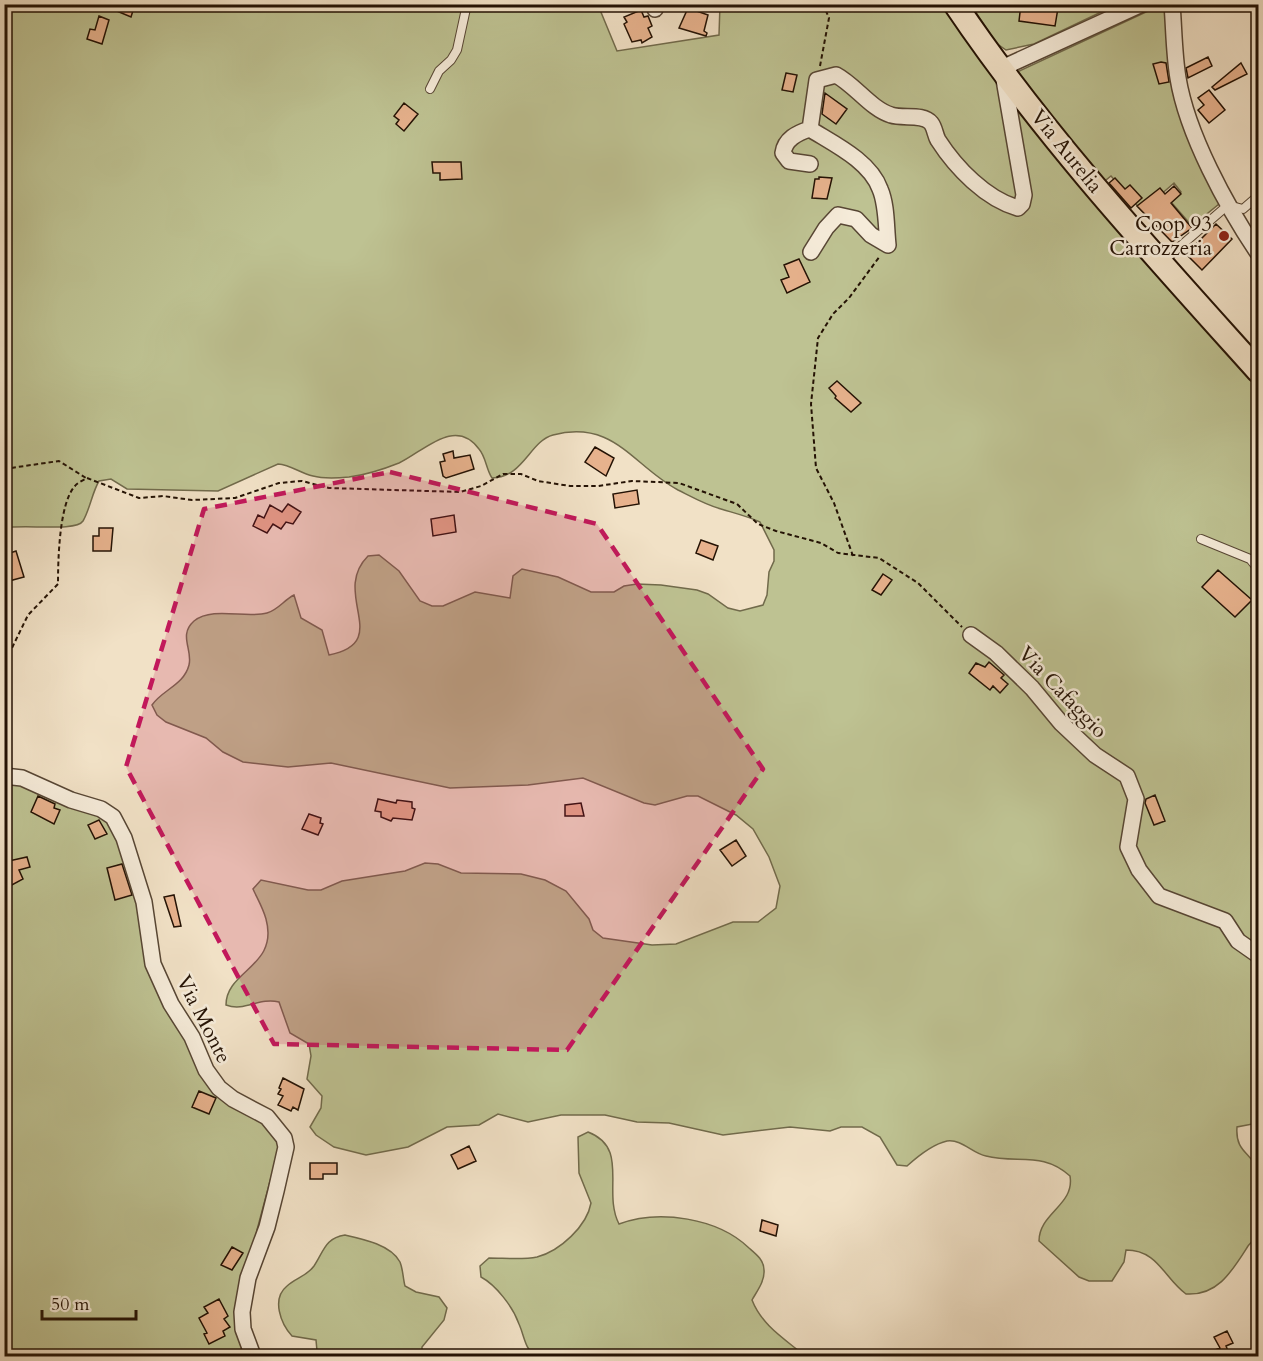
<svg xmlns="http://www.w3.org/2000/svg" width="1263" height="1361" viewBox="0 0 1263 1361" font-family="Cardo,serif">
<rect width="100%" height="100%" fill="#f1e1c6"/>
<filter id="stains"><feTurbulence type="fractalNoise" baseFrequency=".00333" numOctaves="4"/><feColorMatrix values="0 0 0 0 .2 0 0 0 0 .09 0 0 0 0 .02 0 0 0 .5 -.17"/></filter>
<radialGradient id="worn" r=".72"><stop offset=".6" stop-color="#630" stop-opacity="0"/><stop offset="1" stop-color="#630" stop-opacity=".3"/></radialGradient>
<path fill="#bec292" stroke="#716a4b" stroke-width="1.5" d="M 9,5 L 598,5 L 617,51 L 719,35 L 720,5 L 946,5 L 1154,267 L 1258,385 L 1258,1123 L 1237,1127 C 1235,1153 1252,1152 1258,1171 C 1261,1180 1261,1223 1258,1232 C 1257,1237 1251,1242 1248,1246 C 1232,1271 1218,1296 1186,1294 C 1164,1278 1158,1250 1126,1250 L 1124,1262 L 1112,1281 L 1089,1281 L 1079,1277 L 1039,1241 C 1039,1213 1075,1205 1070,1176 C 1043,1151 1017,1164 986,1156 C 972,1153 962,1139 947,1141 C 933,1144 917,1157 907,1166 L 897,1165 L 880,1137 L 862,1127 L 841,1127 L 830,1131 L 790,1127 L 723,1135 L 669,1123 L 637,1122 L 605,1115 L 561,1115 L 528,1122 L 498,1114 L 479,1125 L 447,1127 L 408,1147 L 366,1155 L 334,1147 L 316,1135 L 310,1127 L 321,1108 L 322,1096 L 307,1079 L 311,1056 L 309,1044 L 290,1033 L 279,1002 C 259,997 245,1012 226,1005 C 226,970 279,967 266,919 C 263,908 257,898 253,889 L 261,880 L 308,890 L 321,890 L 342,881 L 405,871 L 425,863 L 438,864 L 461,873 L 521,874 L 545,880 L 566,891 L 589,919 L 593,930 L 603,938 L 652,945 L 676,944 L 733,922 L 758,922 L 776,908 L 780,886 L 769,857 L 753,829 L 736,815 L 698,796 L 687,796 L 655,805 L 644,803 L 583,778 L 528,785 L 450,788 L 331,763 L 288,767 L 243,762 L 223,752 L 206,738 L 166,722 L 157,715 L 152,705 C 162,690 184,685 189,665 C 193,650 178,635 194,621 C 213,606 246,619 267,613 C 278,610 284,600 294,595 L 301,618 L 322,630 L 329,655 C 394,642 330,594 368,556 L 379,555 L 399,571 L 420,601 L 432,606 L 443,606 L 475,592 L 510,598 L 513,576 L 522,569 L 558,577 L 591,592 L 614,592 L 624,586 L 637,584 L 661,585 L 697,590 L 708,594 L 728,608 L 740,611 L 763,605 L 767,595 L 769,572 L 774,561 L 774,550 L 760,522 C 747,516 734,513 721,509 C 706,505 692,497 678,490 C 633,466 614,419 553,435 C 530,441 523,478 492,478 C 486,469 486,457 479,449 C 455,416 423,452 399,463 C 384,469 365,475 349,477 C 338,478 324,479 313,476 C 300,473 291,465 278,464 L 218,491 L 127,489 L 111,479 L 99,481 C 92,493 90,509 83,521 C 76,532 23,524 5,528 L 4,16 Z
M 971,5 L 1116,5 L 1034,44 L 1006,50 L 996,43 Z
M 1161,5 L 1165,5 L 1172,67 L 1219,204 L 1192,226 L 1171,202 L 1181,192 L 1174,183 L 1142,211 L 1111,176 L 1101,184 L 1017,72 Z
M 5,777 L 112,818 L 140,902 L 149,965 L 205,1070 L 281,1130 L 281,1170 L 273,1170 L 257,1230 L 267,1227 L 242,1312 L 253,1356 L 5,1356 Z
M 588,1132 C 630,1148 602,1191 619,1224 C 659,1209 718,1218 749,1248 C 756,1254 764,1260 764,1270 C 765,1281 757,1291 752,1300 C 761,1323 780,1336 799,1351 L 801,1356 L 535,1356 C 525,1349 524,1335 519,1324 C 513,1307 496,1285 481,1277 L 480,1266 L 489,1258 C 504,1258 523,1260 537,1257 C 560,1251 587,1226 591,1203 L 579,1173 L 578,1137 Z
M 345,1235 C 363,1239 391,1245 400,1262 C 403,1269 403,1279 405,1286 L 416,1292 L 439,1297 L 447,1308 L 444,1320 L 422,1347 L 422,1356 L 313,1356 L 317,1351 L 316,1340 L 292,1336 C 281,1324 271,1299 287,1286 C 296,1278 307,1276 314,1266 C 324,1251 325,1238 345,1235 Z"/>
<path fill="#e7b28d" stroke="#241204" stroke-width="1.5" d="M 100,4 L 135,4 L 131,17 Z
M 1021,4 L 1058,8 L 1055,26 L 1019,21 Z
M 688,8 L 708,15 L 704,31 L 707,33 L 706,36 L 679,28 Z
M 641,10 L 644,17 L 648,16 L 652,26 L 648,28 L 652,37 L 642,43 L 641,40 L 632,42 L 624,24 L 627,22 L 624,17 Z
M 99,16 L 109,20 L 102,44 L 87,39 L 90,29 L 95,30 Z
M 1208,57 L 1212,66 L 1188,78 L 1186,68 Z
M 1161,62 L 1166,63 L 1169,82 L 1159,84 L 1153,64 Z
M 1241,63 L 1247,74 L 1215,90 L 1212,87 Z
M 786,73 L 797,75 L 793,92 L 782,90 Z
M 1209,90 L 1225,110 L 1209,123 L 1198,110 L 1204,105 L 1198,98 Z
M 825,93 L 847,109 L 836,124 L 822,114 Z
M 404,103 L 418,114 L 404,131 L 396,124 L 399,120 L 394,116 Z
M 432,162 L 461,162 L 462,179 L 440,180 L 440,173 L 433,173 Z
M 819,177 L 832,178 L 827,199 L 812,198 L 815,179 L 819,179 Z
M 1115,178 L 1125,189 L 1130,185 L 1142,198 L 1131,208 L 1109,183 Z
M 1174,186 L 1181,194 L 1171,203 L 1192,228 L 1172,242 L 1137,206 L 1160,188 L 1165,194 Z
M 1216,224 L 1232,239 L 1202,270 L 1186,254 Z
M 799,259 L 810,282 L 787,293 L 781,280 L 789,277 L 784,265 Z
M 837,381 L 861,403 L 851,412 L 835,398 L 836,396 L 829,388 Z
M 595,447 L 614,458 L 606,476 L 585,462 Z
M 453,451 L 454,458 L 470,455 L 474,469 L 446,478 L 443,476 L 440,462 L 445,461 L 443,454 Z
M 637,490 L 639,504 L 615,508 L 613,494 Z
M 288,504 L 301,512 L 293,524 L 286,522 L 281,529 L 273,524 L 267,533 L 253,526 L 258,515 L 264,518 L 270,505 L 282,512 Z
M 454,515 L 456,532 L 433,536 L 431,519 Z
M 99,528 L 113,528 L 111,551 L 93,551 L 93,536 L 99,536 Z
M 701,540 L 718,546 L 713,560 L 696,553 Z
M 16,551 L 24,577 L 9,581 L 7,575 L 4,576 L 4,555 Z
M 1218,570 L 1252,600 L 1235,617 L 1202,587 Z
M 883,574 L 892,580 L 881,595 L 872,590 Z
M 989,662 L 1004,675 L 1001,678 L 1008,684 L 1000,693 L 993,686 L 990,690 L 969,673 L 976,663 L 985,667 Z
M 1155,795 L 1165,821 L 1154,825 L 1145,803 L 1146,799 Z
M 38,796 L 55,804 L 54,808 L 60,810 L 54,824 L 31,812 Z
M 378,799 L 396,803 L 397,800 L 412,802 L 412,808 L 415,809 L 412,820 L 393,818 L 391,821 L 381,817 L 381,812 L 375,811 Z
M 581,803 L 584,816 L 565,816 L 565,805 Z
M 309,814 L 321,818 L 320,823 L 323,824 L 318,835 L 302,829 Z
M 99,820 L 107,834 L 95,839 L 88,825 Z
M 736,840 L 746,856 L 732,866 L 720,850 Z
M 27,857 L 30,867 L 19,870 L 23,879 L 10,886 L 4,875 L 4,862 Z
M 122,864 L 132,895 L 115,900 L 107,868 Z
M 174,895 L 181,926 L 174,927 L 164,897 Z
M 283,1078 L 304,1089 L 298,1110 L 293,1107 L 291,1111 L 278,1105 L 283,1096 L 278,1094 L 281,1089 L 279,1088 Z
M 199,1091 L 216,1098 L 209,1114 L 192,1107 Z
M 469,1146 L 476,1161 L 458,1169 L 451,1155 Z
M 310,1163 L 337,1163 L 337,1174 L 323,1174 L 323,1179 L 310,1179 Z
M 762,1220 L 778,1225 L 776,1236 L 760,1231 Z
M 232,1247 L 243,1253 L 232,1270 L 221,1265 Z
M 219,1299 L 228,1316 L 224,1319 L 230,1327 L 223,1331 L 225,1336 L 209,1344 L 204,1334 L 207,1333 L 199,1318 L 208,1313 L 204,1307 Z
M 1227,1331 L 1233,1343 L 1226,1346 L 1230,1356 L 1200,1356 L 1220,1348 L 1214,1337 Z"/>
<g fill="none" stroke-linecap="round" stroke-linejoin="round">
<defs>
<path id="service" d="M 430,89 L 439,71 L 451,60 L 457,50 L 467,4
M 1162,262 L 1228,205 L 1243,209 L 1258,196
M 1201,539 L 1250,559 L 1258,569"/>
<path id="minor" d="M 654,4 L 655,9
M 1172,4 C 1174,29 1174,54 1178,78 C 1187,134 1227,207 1258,253
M 810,129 C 797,133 785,139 783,153 L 789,161 L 810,164
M 888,245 C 886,227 887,205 880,189 C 870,161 834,144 810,129 L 817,80 L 836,75 C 855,85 871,109 891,115 C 903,119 923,113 931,123 C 935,128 935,135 938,140 C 956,168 986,199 1018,208 L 1022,204 L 1024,195 L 1002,68 L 1142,4
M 811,252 L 826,228 L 838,215 L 856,219 L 871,235 L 888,245
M 971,635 L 996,653 L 1032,688 L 1061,723 L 1095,755 L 1127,776 L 1136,799 L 1128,847 L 1139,870 L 1159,896 L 1225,921 L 1238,941 L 1258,955
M 4,776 L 22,778 L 71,800 L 101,809 L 113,817 L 124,838 L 144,902 L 153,964 L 171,1004 L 192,1037 L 206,1070 L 219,1088 L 233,1099 L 267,1117 L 284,1138 L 286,1147 L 276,1191 L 267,1227 L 248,1278 L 242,1312 L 243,1329 L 253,1356"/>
<path id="primary" d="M 955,4 C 1044,136 1152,253 1258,371"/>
</defs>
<use href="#service" stroke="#574634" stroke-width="10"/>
<use href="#minor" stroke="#574634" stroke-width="18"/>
<use href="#primary" stroke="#241204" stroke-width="26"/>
<path stroke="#241204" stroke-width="2" stroke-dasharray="4.5 3" stroke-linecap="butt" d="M 820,66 L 829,18 L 823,4
M 4,469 L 59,461 L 86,478
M 853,556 L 834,503 L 816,468 L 811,404 L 818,338 L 833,314 L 849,298 L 880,256
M 4,759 L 7,748 L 5,694 L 10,652 L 28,615 L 58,584 C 58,561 59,503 75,486 C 77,483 83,480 87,478 L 139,498 L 163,496 L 192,500 L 235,498 L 279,483 L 302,481 L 329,488 L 460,492 L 481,486 L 503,474 L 521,474 L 538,481 L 570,486 L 598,486 L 632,481 L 679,483 L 737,504 L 758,524 L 776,531 L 821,543 L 838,553 L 879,558 L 918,583 L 962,627"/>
<use href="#service" stroke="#f6ecda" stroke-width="8"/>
<use href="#minor" stroke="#f6ecda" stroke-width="15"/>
<use href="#primary" stroke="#f1e1c6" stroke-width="22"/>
</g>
<path fill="#c2185b" fill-opacity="0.2" stroke="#c2185b" stroke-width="4.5" stroke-dasharray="12 8" stroke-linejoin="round" d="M 390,472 L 597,524 L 763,769 L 567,1050 L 274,1044 L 126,767 L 204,509 Z"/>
<circle fill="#8f2418" stroke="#f6ecda" stroke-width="2" cx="1224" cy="236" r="6"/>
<g text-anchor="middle" stroke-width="5" stroke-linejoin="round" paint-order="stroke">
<g font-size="21" fill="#241204" stroke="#f6ecda">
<text transform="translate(1067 151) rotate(51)" y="7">Via Aurelia</text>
<text transform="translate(1063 692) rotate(46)" y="7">Via Cafaggio</text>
<text transform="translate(204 1019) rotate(63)" y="7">Via Monte</text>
</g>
<g font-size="21" fill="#241204" stroke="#f6ecda" text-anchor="end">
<text x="1212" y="231">Coop 93<tspan x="1212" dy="24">Carrozzeria</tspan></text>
</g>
</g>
<rect width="1263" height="1361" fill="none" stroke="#f1e1c6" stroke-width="24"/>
<rect x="6" y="6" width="1251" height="1349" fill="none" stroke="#241204" stroke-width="3"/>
<rect x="12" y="12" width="1239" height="1337" fill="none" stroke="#241204" stroke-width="1.5"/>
<path d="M42 1310v9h94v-9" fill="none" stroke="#241204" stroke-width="3"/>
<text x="51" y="1310" font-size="18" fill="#241204" stroke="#f6ecda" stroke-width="4.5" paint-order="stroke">50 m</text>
<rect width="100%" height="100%" filter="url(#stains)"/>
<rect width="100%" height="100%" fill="url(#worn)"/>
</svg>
